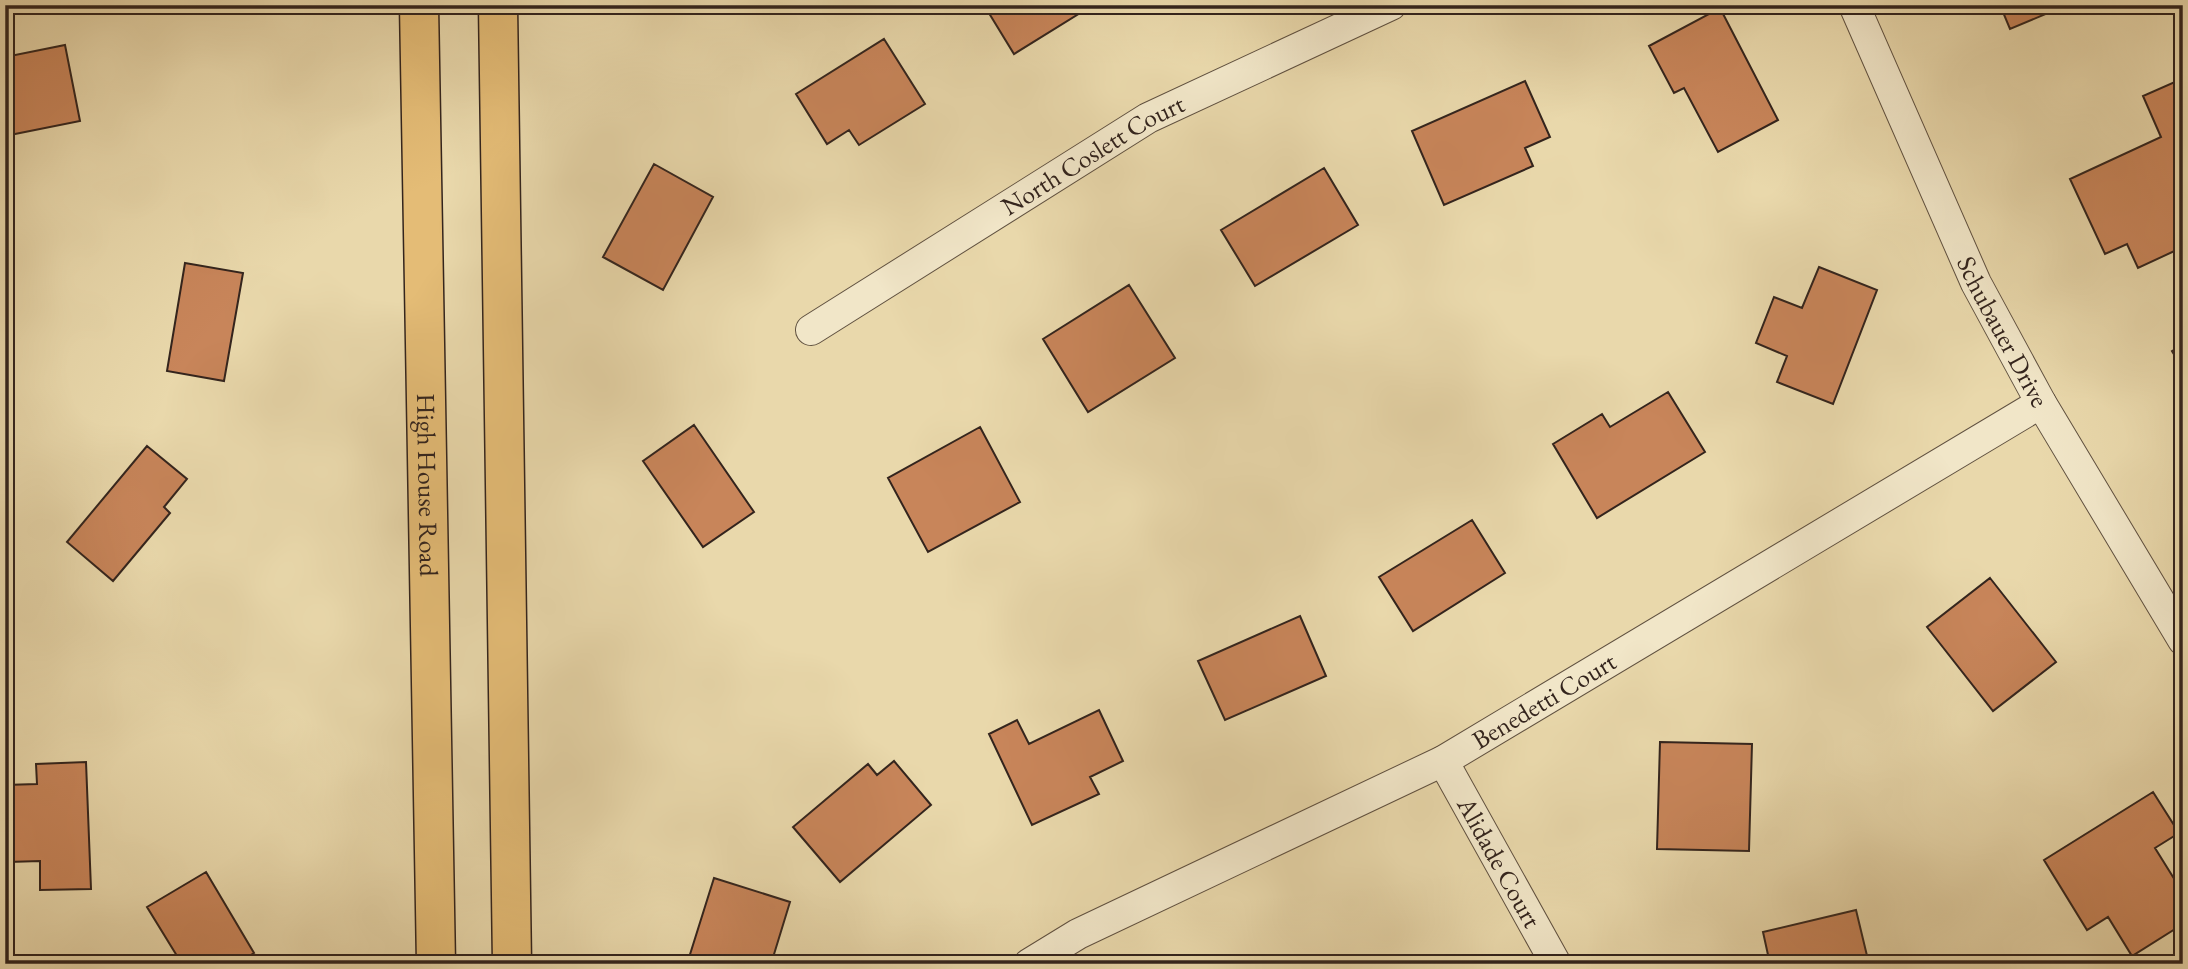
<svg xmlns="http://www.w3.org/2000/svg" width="2188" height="969" viewBox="0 0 2188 969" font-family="'EB Garamond',serif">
<rect width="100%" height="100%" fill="#e9d8ab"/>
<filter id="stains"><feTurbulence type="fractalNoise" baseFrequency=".00286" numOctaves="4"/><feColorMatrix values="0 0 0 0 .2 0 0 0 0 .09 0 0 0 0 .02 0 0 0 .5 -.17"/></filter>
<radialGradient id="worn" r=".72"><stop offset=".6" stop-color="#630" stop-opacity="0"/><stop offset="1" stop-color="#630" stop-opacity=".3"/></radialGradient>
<path fill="#c8855a" stroke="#33241d" stroke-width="2" d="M 984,5 L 1093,5 L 1014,54 Z
M 2000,5 L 2067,5 L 2010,29 Z
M 1720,8 L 1778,120 L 1718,152 L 1684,88 L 1674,93 L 1649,46 Z
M 884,39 L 925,104 L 859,145 L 849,130 L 827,144 L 796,94 Z
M 65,45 L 80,121 L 5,136 L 5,57 Z
M 1525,81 L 1550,137 L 1525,148 L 1533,166 L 1444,205 L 1412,131 Z
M 2177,81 L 2183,93 L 2183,202 L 2175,206 L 2183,223 L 2183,247 L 2138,268 L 2127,244 L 2105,254 L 2070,179 L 2161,137 L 2143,96 Z
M 654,164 L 713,197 L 663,290 L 603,257 Z
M 1324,168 L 1358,225 L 1255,286 L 1221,230 Z
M 185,263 L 243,273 L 224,381 L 167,371 Z
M 1819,267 L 1877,290 L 1833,404 L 1777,382 L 1787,356 L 1756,343 L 1774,297 L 1802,308 Z
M 1129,285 L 1175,358 L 1088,412 L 1043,339 Z
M 2183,345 L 2183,369 L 2172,351 Z
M 1668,392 L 1705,452 L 1597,518 L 1553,444 L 1602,414 L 1610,427 Z
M 694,425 L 754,512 L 703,547 L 643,461 Z
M 980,427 L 1020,502 L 928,552 L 888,478 Z
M 147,446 L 187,479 L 164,507 L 170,513 L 113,581 L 67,542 Z
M 1472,520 L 1505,573 L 1413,631 L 1379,577 Z
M 1990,578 L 2056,662 L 1993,711 L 1927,627 Z
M 1300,616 L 1326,676 L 1225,720 L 1198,661 Z
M 1099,710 L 1123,761 L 1090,777 L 1099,794 L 1032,825 L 989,734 L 1017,720 L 1029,744 Z
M 1660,742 L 1752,744 L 1749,851 L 1657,849 Z
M 894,761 L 931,805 L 840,882 L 793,827 L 868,764 L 877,775 Z
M 86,762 L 91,889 L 40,890 L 40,861 L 8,862 L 8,879 L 5,879 L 5,785 L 37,784 L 36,764 Z
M 2153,792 L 2179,833 L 2155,848 L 2183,893 L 2183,924 L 2132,956 L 2108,917 L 2087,930 L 2044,860 Z
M 206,872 L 254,953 L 236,964 L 182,964 L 147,907 Z
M 714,878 L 790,902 L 771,964 L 687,964 Z
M 1856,910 L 1869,964 L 1770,964 L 1763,932 Z"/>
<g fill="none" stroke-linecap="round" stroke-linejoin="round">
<defs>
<g id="street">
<path id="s1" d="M 1854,5 L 1976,283 L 2041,403 L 2183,640"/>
<path id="s2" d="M 811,330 L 1148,118 L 1391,5"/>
<path id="s3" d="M 1443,761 L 1556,964"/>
<path id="s4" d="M 1029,964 L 1078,934 L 1443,761 L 2041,403"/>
</g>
<g id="primary">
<path id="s5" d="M 419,5 L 436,964"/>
<path d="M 498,5 L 512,964"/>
</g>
</defs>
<use href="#street" stroke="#605140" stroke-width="32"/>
<use href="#primary" stroke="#33241d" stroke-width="41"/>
<use href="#street" stroke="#f1e6c8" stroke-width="30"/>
<use href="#primary" stroke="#e4bc76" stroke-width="38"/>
</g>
<g text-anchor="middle" stroke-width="7" stroke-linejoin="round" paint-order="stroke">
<g font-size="26" fill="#33241d" stroke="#f1e6c8">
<text dy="9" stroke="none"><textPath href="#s2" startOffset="332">North Coslett Court</textPath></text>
<text dy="9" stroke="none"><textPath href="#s1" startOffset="359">Schubauer Drive</textPath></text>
<text dy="9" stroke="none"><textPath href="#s5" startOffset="480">High House Road</textPath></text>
<text dy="9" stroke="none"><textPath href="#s4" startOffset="579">Benedetti Court</textPath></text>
<text dy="9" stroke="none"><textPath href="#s3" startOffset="116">Alidade Court</textPath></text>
</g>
</g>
<rect width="2188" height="969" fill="none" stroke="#e9d8ab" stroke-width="28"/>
<rect x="7" y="7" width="2174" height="955" fill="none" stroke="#33241d" stroke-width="3.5"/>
<rect x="14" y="14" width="2160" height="941" fill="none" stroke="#33241d" stroke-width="2"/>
<rect width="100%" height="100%" filter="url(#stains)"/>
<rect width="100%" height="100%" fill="url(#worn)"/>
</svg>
